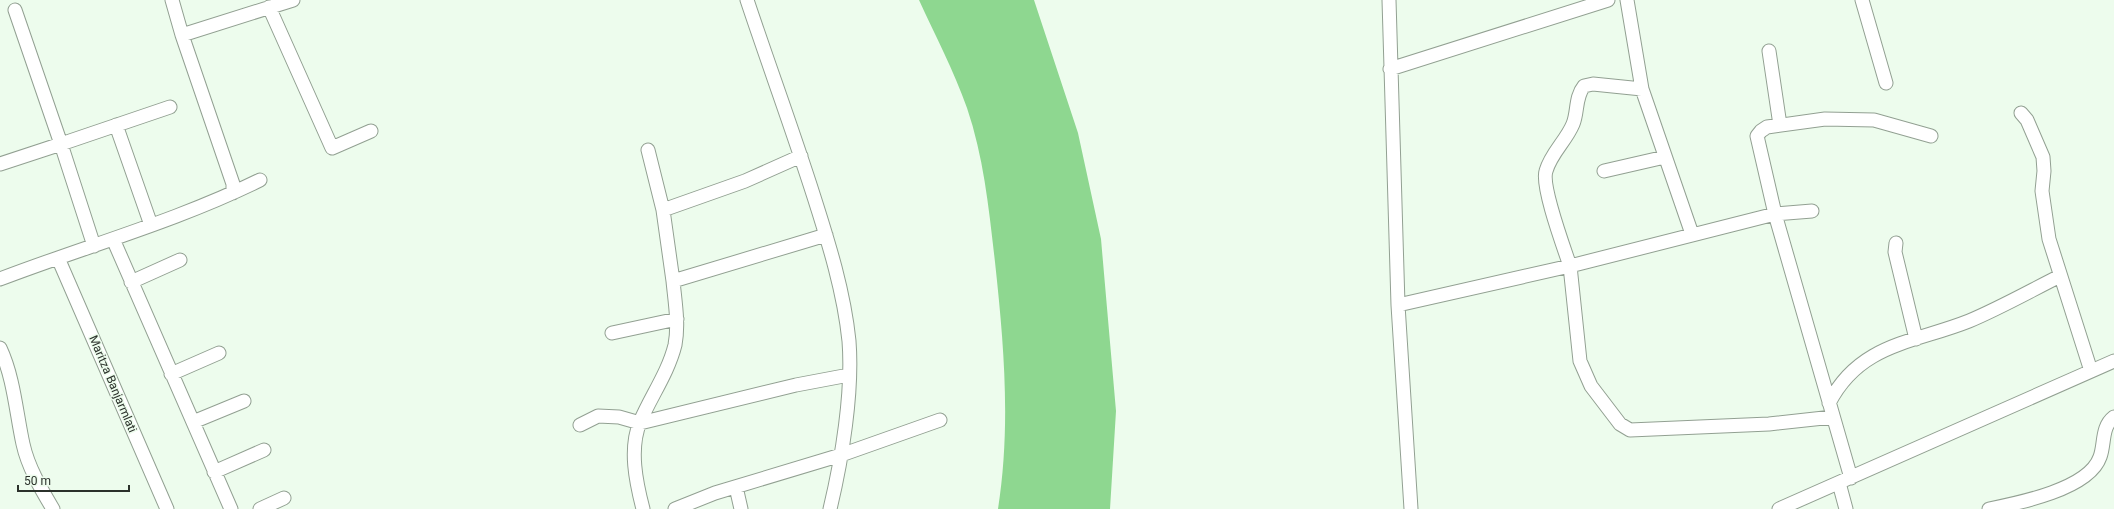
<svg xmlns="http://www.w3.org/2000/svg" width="2114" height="509" viewBox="0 0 2114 509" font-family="Roboto,sans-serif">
<rect width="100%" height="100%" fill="#edfced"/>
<path fill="#8ed790" d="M 919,0 L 1034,0 L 1078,133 L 1101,239 L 1116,411 L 1110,509 L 998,509 C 1011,426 1004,345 995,262 C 989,210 984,158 967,108 C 954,71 935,35 919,0 Z"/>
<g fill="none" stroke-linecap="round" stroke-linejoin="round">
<defs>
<path id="street" d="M 172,0 L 182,35
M 747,0 C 769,66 793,131 814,197 C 829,244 844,292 849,341 C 853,392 842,459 830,509
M 1389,0 L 1398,305 L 1411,509
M 1627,0 L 1642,89 L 1692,234
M 1862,0 L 1886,83
M 269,7 L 332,148 L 371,131
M 1769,51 L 1780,125
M 1390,69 L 1608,0
M 2021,113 L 2027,120 L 2043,157 L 2044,171 L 2042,191 L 2049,239 L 2091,371
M 116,125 L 151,225
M 648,150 L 663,210 L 673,281
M 0,164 L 61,144 L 15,10
M 1604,171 L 1665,157
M 233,193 L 233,184 L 182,35 L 293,0
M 663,210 L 745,181 L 801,156
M 1812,211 L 1775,214 L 1570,266 L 1580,361 L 1591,386 L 1620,424 L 1630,430 L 1769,424 L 1833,417
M 113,239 L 231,509
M 1896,243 L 1895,252 L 1916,339
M 94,246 L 61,144 L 170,107
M 58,258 L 167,509
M 0,279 C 86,246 177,221 260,180
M 131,282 L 180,260
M 1398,305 L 1570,266 C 1564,248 1541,186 1546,171 C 1551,153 1566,141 1573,124 C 1578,112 1575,97 1584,86 L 1593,84 L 1642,89
M 612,333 L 677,319
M 0,348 C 14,378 16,412 23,444 C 28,467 41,489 53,509
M 171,374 L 219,353
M 1829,403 C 1860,343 1914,343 1969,321 C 2000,308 2030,291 2060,276
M 193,422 L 244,401
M 580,425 L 598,416 L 619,417 L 640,423 L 796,385 L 849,375
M 214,472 L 264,450
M 1851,478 L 1775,214 L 1757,136 L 1761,131 L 1767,127 L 1825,119 L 1874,120 L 1931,136
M 1839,483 L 1846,509
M 736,487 L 741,509
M 260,509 L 284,498
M 643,509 C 636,482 629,449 640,422 C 651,396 668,373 675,345 C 679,324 675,302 673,281 L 826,235
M 675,509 L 715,493 L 841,455 L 940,420
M 1779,509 L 2114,361
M 1989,509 C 2019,503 2089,489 2100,457 C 2105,444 2101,427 2114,417"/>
</defs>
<use href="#street" stroke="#92a092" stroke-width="15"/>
<use href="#street" stroke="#fff" stroke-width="13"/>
</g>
<g text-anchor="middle" stroke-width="3" stroke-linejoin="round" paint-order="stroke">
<g font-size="12" fill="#2b312b" stroke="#edfced">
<text transform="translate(113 384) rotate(67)" y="4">Maritza Banjarmlati</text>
</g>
</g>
<path d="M18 485v6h111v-6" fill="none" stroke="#2b312b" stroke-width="2"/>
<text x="24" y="485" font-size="12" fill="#2b312b" stroke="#edfced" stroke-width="3" paint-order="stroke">50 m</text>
</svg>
